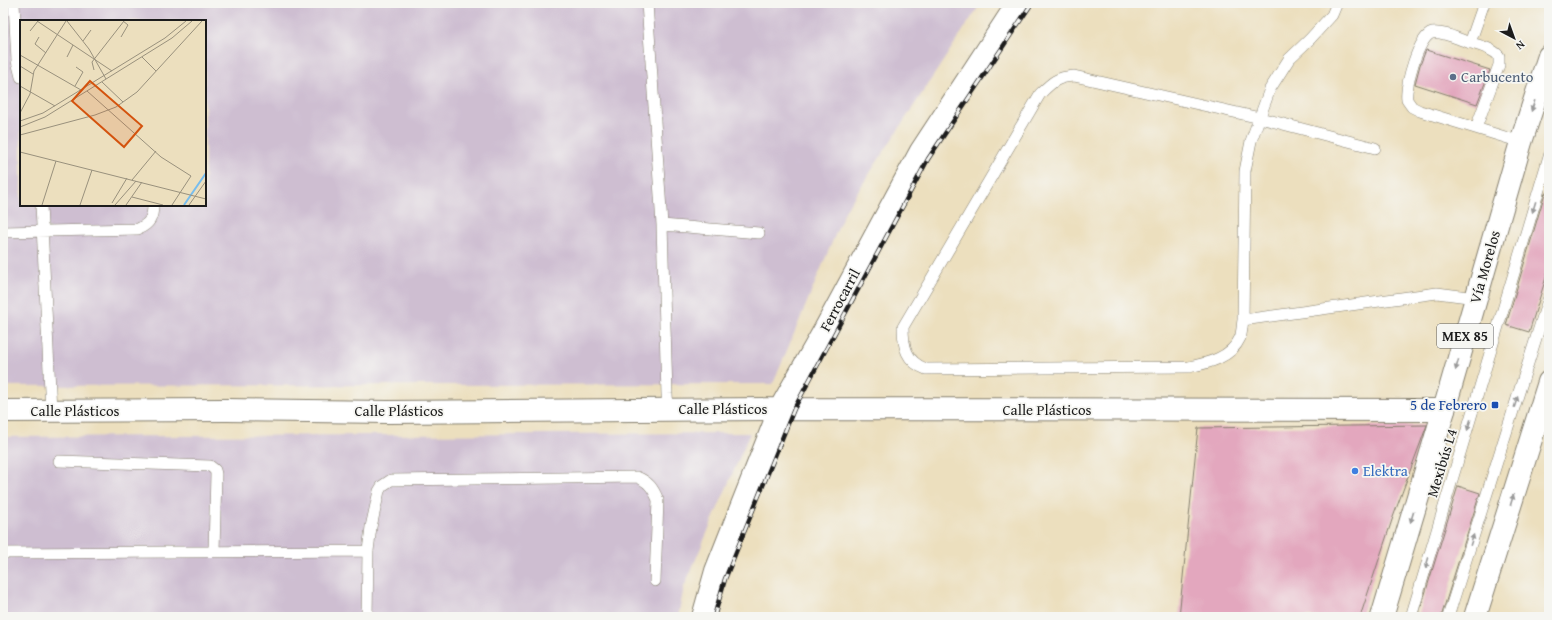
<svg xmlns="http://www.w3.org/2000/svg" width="1552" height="620" viewBox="0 0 1552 620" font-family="'Gentium Book Plus',serif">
<rect width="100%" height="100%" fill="#f6f6f2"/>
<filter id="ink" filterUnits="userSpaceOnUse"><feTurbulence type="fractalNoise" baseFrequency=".025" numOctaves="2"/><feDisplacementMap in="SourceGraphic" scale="8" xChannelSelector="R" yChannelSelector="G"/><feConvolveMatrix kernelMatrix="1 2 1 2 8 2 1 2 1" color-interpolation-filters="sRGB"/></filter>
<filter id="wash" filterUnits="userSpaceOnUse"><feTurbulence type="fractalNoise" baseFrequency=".012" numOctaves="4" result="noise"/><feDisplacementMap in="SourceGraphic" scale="16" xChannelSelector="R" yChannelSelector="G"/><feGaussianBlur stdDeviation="0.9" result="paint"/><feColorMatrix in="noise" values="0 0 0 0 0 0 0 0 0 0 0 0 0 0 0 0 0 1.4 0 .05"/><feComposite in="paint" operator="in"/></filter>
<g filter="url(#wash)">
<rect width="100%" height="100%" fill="#ecdfbe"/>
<path fill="#cebed1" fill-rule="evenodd" d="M 3,3 L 981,3 L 845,211 L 773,384 L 3,386 ZM 21,21 L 205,21 L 205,205 L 21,205 Z
M 750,433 L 684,587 L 678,617 L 3,617 L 3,437 Z"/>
<g id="blocks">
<path fill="#e3a7be" d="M 1426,50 L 1490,70 L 1477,104 L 1415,84 L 1420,65 Z
M 1545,193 L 1549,194 L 1549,268 L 1529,332 L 1506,325 Z
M 1427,425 L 1392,520 L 1360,617 L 1179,617 L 1198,428 Z
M 1458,486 L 1480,493 L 1441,617 L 1418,617 Z"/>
</g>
</g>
<g filter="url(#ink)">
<use href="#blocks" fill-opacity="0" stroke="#847e6d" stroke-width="1"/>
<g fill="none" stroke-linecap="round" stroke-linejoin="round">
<defs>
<path id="service" d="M 14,3 L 17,61 L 21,77
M 647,3 L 662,225 L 667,394 L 668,409
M 1337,3 L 1332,15 L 1310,39 L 1289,59 L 1270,89 L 1251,141 L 1245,171 L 1243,320 C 1242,326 1242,333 1240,338 C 1231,358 1208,363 1189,367 L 926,369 C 906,362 903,346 903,327 L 1040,94 C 1052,82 1057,77 1074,76 L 1260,118 L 1375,148
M 1470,43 L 1484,3
M 1476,128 L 1499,65 L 1499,56 C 1492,48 1478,45 1468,42 C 1458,39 1443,31 1432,33 C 1418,37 1405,86 1407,100 L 1412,107 L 1420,111 L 1521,142
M 41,205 L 51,411
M 662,225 L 759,233
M 3,232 L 138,229 C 150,224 153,217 153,205
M 1243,320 L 1437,293 L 1476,298
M 59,461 L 210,466 L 215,470 L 216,474 L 214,551
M 3,553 L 368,551
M 367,617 L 368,551 L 371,527 L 379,491 L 382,486 L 391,480 L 637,477 C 649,482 653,488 658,500 L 655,581
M 1411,617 L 1549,156
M 1448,617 L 1549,297"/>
<path id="minor" d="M 3,411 L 227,410 L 388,412 L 780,409 L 1444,410
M 703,617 L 716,571 L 780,409 L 823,333 L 921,151 L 1018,3"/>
<path id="primary" d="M 1382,617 L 1444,410 L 1521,142 L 1549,56
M 1475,617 L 1549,382"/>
</defs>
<use href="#service" stroke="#847e6d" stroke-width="12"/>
<use href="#minor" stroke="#847e6d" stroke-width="24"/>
<use href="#primary" stroke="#847e6d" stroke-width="24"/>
<use href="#service" stroke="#fff" stroke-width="11"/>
<use href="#minor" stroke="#fff" stroke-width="22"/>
<use href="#primary" stroke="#fff" stroke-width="22"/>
<defs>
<path id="rail" d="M 714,617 L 725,579 L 794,409 L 928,159 L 1032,3"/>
</defs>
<use href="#rail" stroke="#1c1c1c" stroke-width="4.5"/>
<use href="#rail" stroke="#f6f6f2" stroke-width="3" stroke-dasharray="9" stroke-linecap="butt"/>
</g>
<defs><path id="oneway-solid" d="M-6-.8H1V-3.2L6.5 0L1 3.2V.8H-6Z"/></defs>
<g fill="#999">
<use href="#oneway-solid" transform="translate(1533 106) rotate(108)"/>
<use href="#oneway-solid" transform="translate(1534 207) rotate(107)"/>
<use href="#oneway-solid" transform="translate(1457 365) rotate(106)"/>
<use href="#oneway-solid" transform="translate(1516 402) rotate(-72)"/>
<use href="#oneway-solid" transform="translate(1469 425) rotate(107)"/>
<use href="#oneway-solid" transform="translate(1512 500) rotate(-73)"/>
<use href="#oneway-solid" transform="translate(1412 517) rotate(107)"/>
<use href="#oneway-solid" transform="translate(1472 540) rotate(-72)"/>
<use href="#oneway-solid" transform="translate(1427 563) rotate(107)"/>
</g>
</g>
<circle fill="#5c6f8a" stroke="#f6f6f2" stroke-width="1.5" cx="1453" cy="77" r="4"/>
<rect fill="#1a4fb4" stroke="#f6f6f2" stroke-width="1.5" x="1491" y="401" width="8" height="8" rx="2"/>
<circle fill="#3f7fe0" stroke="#f6f6f2" stroke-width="1.5" cx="1355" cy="471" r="4"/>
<g text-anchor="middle" stroke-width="3.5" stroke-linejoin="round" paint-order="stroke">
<rect fill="#f6f6f2" stroke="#5d5d5c" stroke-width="1" x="1437" y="324" width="56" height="24" rx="3"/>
<g font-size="14" font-weight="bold" fill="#1c1c1c">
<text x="1465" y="341">MEX 85</text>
</g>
<g font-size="15" fill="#4e5e75" stroke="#f6f6f2" text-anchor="start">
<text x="1461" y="82">Carbucento</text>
</g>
<g font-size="15" fill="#1c1c1c" stroke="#f6f6f2">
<text transform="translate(1485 267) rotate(-74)" y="5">Vía Morelos</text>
<text transform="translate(840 300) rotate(-62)" y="5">Ferrocarril</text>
<text x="723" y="414">Calle Plásticos</text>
<text x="1047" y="415">Calle Plásticos</text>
<text x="75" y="416">Calle Plásticos</text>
<text x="399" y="416">Calle Plásticos</text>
<text transform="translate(1442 463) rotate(-73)" y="5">Mexibús L4</text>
</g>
<g font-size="15" fill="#164399" stroke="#f6f6f2" text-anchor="end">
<text x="1487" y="410">5 de Febrero</text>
</g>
<g font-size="15" fill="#366cbe" stroke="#f6f6f2" text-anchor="start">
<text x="1363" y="476">Elektra</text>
</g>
</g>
<g transform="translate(20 20)">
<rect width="186" height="186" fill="#ecdfbe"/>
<path fill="none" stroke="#77bdee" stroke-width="2" d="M 164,185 L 186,153"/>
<path fill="none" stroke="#99917d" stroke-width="1" d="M 17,1 L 92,51M 47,1 L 69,29 L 86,59M 10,11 L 18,1M 19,17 L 15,24 L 26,33M 101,17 L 108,5 L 103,1M 63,21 L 71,10M 0,35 L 61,70M 47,37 L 53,25M 122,37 L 136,51M 0,46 L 13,54M 74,50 L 72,42 L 104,1M 82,62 L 103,82M 0,66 L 35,86M 55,66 L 63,52 L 56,47M 67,71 L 141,137 L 171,156 L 152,185M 0,93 L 10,74 L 14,51 L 46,1M 0,101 L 23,93 L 145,18 L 166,1M 0,107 L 25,97 L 152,18 L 172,1M 0,115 L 75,95 L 96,87 L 117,72 L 182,1M 0,132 L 186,179M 112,160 L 136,131M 112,177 L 143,185M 92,183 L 107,158M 22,185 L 36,141M 60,185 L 72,150M 95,185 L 116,161M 106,185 L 122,162M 169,185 L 186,161"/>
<path fill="#d4530e" fill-opacity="0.15" stroke="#d4530e" stroke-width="2" d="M 70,61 L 122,106 L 104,127 L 52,81 Z"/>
<rect width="186" height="186" fill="none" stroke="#1c1c1c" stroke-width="2"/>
</g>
<rect width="1552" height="620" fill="none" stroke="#f6f6f2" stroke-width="16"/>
<g transform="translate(1514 38) rotate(139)" stroke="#f6f6f2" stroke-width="3" paint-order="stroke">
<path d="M0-3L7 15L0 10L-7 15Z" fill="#1c1c1c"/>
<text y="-6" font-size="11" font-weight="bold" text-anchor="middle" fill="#1c1c1c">N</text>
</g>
</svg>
